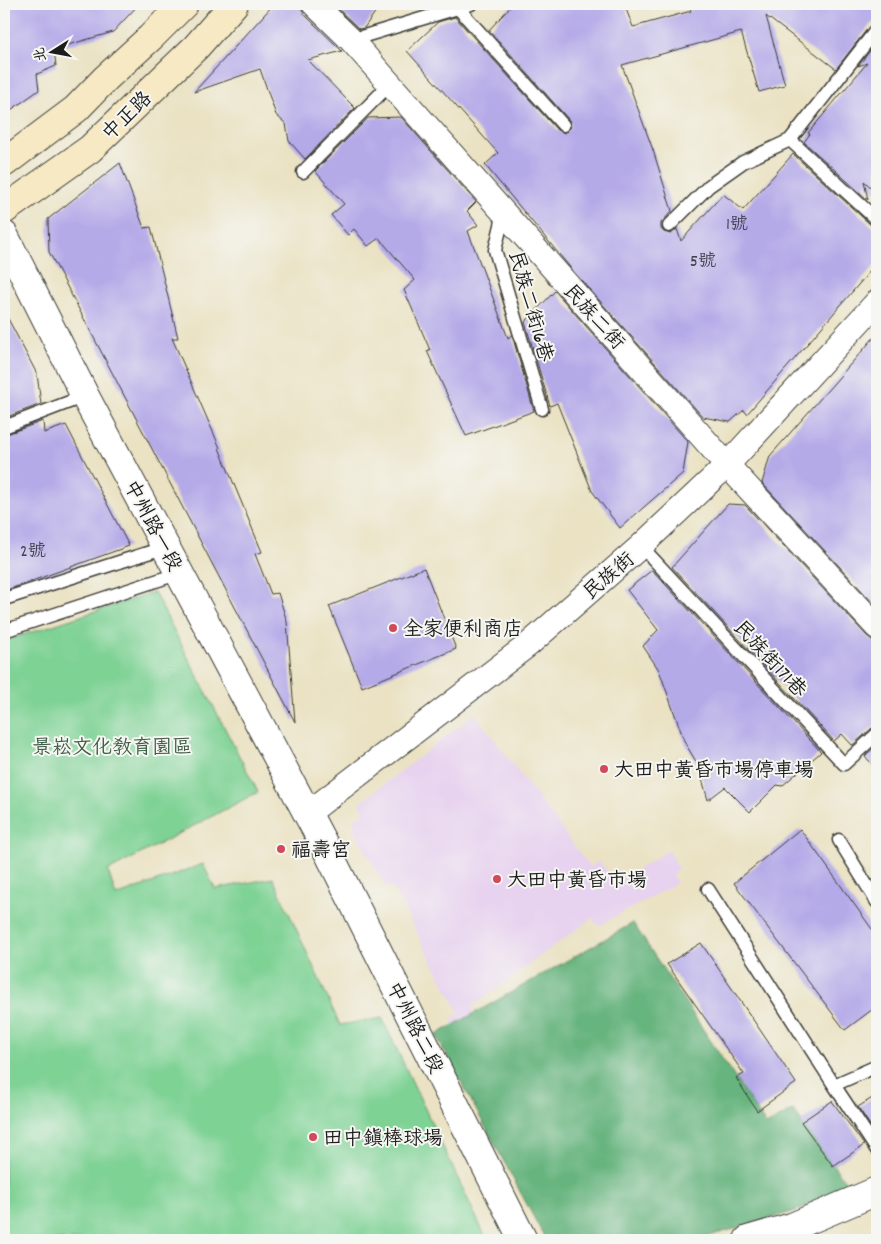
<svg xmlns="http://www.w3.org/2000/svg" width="881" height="1244" viewBox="0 0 881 1244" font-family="Dekko,'LXGW WenKai TC',sans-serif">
<rect width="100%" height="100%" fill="#f6f6f2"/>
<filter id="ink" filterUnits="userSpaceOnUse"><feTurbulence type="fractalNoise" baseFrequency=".02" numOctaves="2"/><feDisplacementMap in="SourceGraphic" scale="10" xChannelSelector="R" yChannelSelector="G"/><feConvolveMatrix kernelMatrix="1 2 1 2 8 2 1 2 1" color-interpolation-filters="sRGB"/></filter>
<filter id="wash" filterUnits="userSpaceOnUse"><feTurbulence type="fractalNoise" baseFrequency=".0096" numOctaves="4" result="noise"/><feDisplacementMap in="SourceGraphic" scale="20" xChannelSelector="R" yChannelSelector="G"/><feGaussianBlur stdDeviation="1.12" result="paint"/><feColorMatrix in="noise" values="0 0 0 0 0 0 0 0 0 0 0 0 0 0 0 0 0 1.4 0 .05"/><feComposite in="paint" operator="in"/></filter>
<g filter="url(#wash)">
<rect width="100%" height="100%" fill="#eae2c3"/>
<path fill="#e7d2ef" d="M 475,714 L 590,867 L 599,861 L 617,882 L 669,850 L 678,868 L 672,875 L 677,883 L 598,926 L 592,918 L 471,1007 L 486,1035 L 467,1047 L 451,1019 L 460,1014 L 392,886 L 386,888 L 354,830 L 353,820 L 364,813 L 360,803 Z"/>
<path fill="#7ed294" stroke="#4d7758" d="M 154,592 L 258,792 L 108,871 L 116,896 L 203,864 L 215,889 L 273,878 L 340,1025 L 382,1018 L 487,1240 L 4,1240 L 4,641 Z"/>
<path fill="#66b47e" stroke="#41684d" d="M 633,923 L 766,1125 L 793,1110 L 850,1188 L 802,1209 L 696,1240 L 546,1240 L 436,1035 Z"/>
<g id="blocks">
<path fill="#b5aae8" d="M 4,4 L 139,4 L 113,32 L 54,49 L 56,66 L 37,74 L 39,90 L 4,115 Z
M 274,4 L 301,4 L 301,8 L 304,14 L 342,51 L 308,60 L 355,108 L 305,159 L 289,141 L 286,124 L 276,115 L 260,69 L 194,92 Z
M 333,4 L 381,4 L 364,28 L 359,29 Z
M 513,4 L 624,4 L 633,27 L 691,11 L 689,4 L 877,4 L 877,21 L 871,24 L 836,69 L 766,16 L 785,85 L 759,92 L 741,32 L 622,65 L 653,150 L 672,211 L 661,223 L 661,229 L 664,232 L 671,234 L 677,229 L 681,241 L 723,194 L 743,210 L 793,154 L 873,227 L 877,250 L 877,263 L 747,414 L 744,410 L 730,422 L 703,417 L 574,272 L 485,165 L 498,153 L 407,51 L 438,22 L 455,17 L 557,130 L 565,133 L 571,127 L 569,120 L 489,30 Z
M 877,42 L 877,193 L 864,181 L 868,200 L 804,142 L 810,134 L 808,133 L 867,63 L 858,66 Z
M 401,117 L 476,202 L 467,211 L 478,225 L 468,231 L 508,338 L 512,335 L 534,411 L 466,436 L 427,351 L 430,350 L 404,290 L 415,280 L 379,238 L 368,246 L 354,229 L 348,235 L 331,215 L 344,204 L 315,171 L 368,118 Z
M 120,163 L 144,228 L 151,227 L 178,338 L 172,338 L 220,448 L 219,448 L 262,552 L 255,554 L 271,594 L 278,593 L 287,622 L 295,722 L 49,252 L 48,219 Z
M 555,291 L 688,442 L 683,473 L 620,528 L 592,491 L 557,403 L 550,406 L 525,322 Z
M 4,311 L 37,374 L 41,404 L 4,418 Z
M 877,334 L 877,607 L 762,483 L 770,456 Z
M 43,421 L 44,433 L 66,425 L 129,546 L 4,591 L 4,435 Z
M 728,504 L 745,505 L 867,636 L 872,640 L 877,640 L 877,726 L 872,728 L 854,744 L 852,745 L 842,734 L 834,741 L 672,567 Z
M 424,568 L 456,649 L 362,687 L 329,606 Z
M 652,570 L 821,752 L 782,786 L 777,785 L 750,812 L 725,787 L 708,800 L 698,765 L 685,743 L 659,670 L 643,646 L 658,630 L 627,590 Z
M 877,745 L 877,770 L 865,756 Z
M 800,829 L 877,936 L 877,1006 L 845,1030 L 734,883 Z
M 701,943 L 796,1083 L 757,1111 L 736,1078 L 744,1074 L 667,964 Z
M 877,1095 L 877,1136 L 858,1107 Z
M 832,1101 L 864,1145 L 833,1166 L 801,1122 Z"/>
</g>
</g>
<g filter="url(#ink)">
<use href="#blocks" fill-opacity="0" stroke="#3b3a35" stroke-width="1"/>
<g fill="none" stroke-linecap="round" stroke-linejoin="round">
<defs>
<path id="service" d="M 458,8 L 563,125
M 351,40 L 471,4
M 790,140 L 877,220
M 303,172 L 390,84
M 504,213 L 495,250 L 542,409
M 669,226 L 709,186 L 743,162 L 790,140 L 877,29
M 4,427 L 85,396
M 641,546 L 844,764 L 877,734
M 4,599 L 166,547
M 4,631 L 180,573
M 839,840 L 877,902
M 708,889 L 834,1085 L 877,1066
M 834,1085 L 877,1150"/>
<path id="minor" d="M 314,4 L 351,40 L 727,465 L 877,627
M 307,814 L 528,645 L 641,546 L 727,465 L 877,302"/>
<path id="tertiary" d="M 4,235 L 85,396 L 330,856 L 523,1240
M 748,1240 L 792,1227 L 877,1191"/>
<path id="secondary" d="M 4,163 L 76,109 L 106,78 L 151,37 L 184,4
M 4,210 L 90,149 L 196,47 L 234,4"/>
</defs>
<use href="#service" stroke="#3b3a35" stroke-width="15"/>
<use href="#minor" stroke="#3b3a35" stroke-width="26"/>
<use href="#tertiary" stroke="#3b3a35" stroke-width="30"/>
<use href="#secondary" stroke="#3b3a35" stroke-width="30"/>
<use href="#service" stroke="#fff" stroke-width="12"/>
<use href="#minor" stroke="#fff" stroke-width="24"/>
<use href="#tertiary" stroke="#fff" stroke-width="28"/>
<use href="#secondary" stroke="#f6e9c3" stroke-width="28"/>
</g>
</g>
<g fill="#d1495b" stroke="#f6f6f2" stroke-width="2">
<circle cx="393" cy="628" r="5"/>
<circle cx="604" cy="769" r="5"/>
<circle cx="281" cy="849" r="5"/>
<circle cx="497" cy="879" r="5"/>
<circle cx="313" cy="1137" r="5"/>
</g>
<g text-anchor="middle" stroke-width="4" stroke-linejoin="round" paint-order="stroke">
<g font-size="18" fill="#42404f">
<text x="737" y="229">1號</text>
<text x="703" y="266">5號</text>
<text x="33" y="556">2號</text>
</g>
<g font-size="20" fill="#1c1c1c" stroke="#f6f6f2">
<text transform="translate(126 115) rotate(-44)" y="7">中正路</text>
<text transform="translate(532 306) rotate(74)" y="7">民族二街16巷</text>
<text transform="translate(595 316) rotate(48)" y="7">民族二街</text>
<text transform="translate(154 525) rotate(62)" y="7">中州路一段</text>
<text transform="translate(608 575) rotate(-41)" y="7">民族街</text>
<text transform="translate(771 658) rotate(47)" y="7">民族街171巷</text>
<text transform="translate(416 1027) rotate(63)" y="7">中州路二段</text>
</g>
<g font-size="20" fill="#1c1c1c" stroke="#f6f6f2" text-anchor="start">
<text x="403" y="635">全家便利商店</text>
<text x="614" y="776">大田中黃昏市場停車場</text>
<text x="291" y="856">福壽宮</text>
<text x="507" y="886">大田中黃昏市場</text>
<text x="323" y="1144">田中鎮棒球場</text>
</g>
<g font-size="20" fill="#3e5c46" stroke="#f6f6f2">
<text x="112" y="753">景崧文化教育園區</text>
</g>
</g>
<rect width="881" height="1244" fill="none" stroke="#f6f6f2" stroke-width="20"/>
<g transform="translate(52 52) rotate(259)" stroke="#f6f6f2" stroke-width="4" paint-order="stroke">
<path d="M0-4L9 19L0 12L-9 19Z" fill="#1c1c1c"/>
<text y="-8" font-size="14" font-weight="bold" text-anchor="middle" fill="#1c1c1c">北</text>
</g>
</svg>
